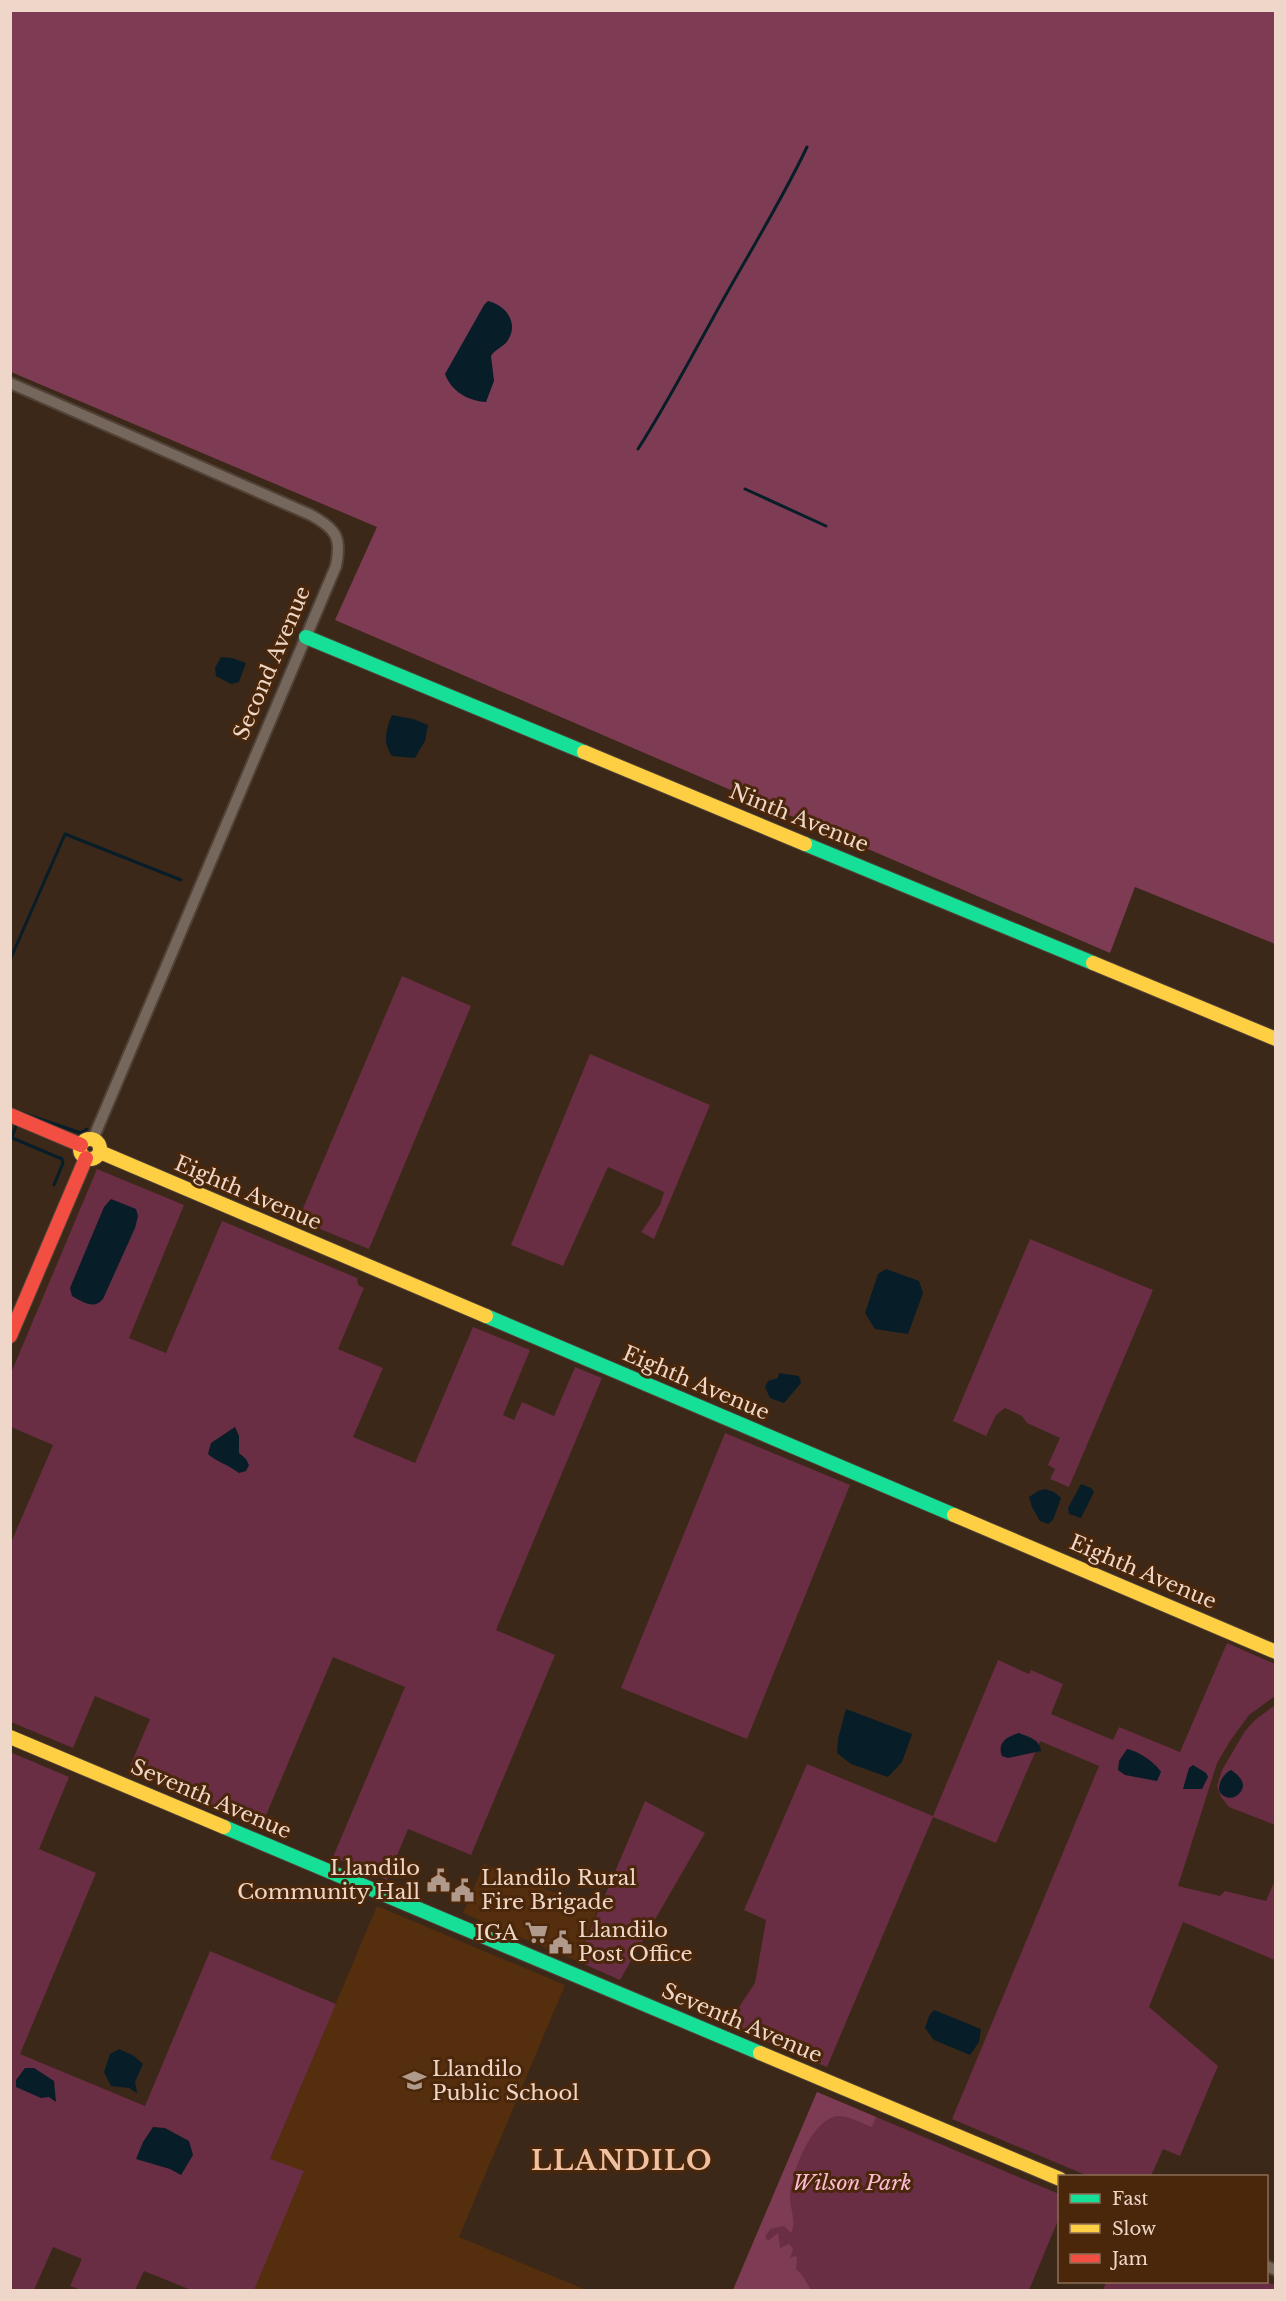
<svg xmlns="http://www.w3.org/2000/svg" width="1286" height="2301" viewBox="0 0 1286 2301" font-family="'Libre Baskerville',serif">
<rect width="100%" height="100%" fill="#3b2819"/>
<path fill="#552e0e" d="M 484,1864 L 597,1910 L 577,1961 L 463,1913 Z
M 377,1906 L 565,1985 L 459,2237 L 586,2290 L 215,2290 Z"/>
<path fill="#692d44" d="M 402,976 L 471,1006 L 369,1249 L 298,1220 Z
M 590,1054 L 710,1105 L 654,1239 L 641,1232 L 660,1205 L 664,1192 L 608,1167 L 563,1266 L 511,1245 Z
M 97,1169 L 184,1205 L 129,1338 L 166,1353 L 222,1221 L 357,1278 L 358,1285 L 364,1288 L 338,1349 L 383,1368 L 353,1437 L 415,1463 L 473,1327 L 530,1350 L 503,1415 L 514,1420 L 522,1402 L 554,1416 L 575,1367 L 602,1378 L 496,1630 L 555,1655 L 471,1855 L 408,1829 L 387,1880 L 333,1857 L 405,1687 L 333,1657 L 261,1827 L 128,1771 L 150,1719 L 95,1696 L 73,1748 L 11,1722 L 10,1545 L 53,1445 L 11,1427 L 11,1373 Z
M 1030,1239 L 1153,1290 L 1069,1487 L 1050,1479 L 1055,1469 L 1048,1465 L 1060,1438 L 1027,1423 L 1022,1416 L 1005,1408 L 996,1415 L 986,1436 L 953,1421 Z
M 725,1433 L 850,1485 L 747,1739 L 621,1688 Z
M 1227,1643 L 1275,1664 L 1275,1696 L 1249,1715 L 1230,1741 L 1217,1763 L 1178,1886 L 1220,1896 L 1225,1891 L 1266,1901 L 1275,1880 L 1275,1960 L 1183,1922 L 1149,2007 L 1218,2066 L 1180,2156 L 1163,2149 L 1151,2176 L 1088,2176 L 952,2119 L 1099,1766 L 1040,1741 L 996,1843 L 933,1817 L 827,2067 L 727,2025 L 755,1983 L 766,1920 L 744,1910 L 807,1764 L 933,1816 L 998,1660 L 1029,1674 L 1031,1670 L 1063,1684 L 1051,1714 L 1113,1740 L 1119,1727 L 1180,1752 Z
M 1275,1705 L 1275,1825 L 1229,1807 L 1221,1797 L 1217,1786 L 1222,1770 L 1245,1731 L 1255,1720 Z
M 10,1752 L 69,1777 L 39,1849 L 96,1873 L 20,2054 L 145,2106 L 210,1951 L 336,2004 L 270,2159 L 304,2171 L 254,2290 L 191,2290 L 144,2271 L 135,2290 L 81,2290 L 70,2286 L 82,2259 L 53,2247 L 34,2290 L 11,2290 Z
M 645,1801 L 705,1833 L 620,1980 L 577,1961 Z
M 817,2092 L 1059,2194 L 1059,2218 L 1029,2290 L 733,2290 Z
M 1266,2282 L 1275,2285 L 1275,2290 L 1103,2290 L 1106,2282 Z"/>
<path fill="#7d3c54" d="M 10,11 L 1275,11 L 1275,944 L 1135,887 L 1110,953 L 335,620 L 377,527 L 11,372 Z
M 817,2092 L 876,2117 L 872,2127 C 863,2124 848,2115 837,2116 C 811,2120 791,2174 790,2197 C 790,2210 797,2222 791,2233 L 784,2226 L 770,2229 L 765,2237 L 768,2241 L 778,2233 L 780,2248 L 789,2244 L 793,2249 L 790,2258 L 795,2256 L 797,2258 L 796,2269 L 802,2275 L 811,2290 L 733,2290 Z"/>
<path fill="#071d28" d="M 488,301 C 506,305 519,323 508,340 C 504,347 495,349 491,356 L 494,381 L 486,402 C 468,401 451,391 445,374 L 484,305 Z
M 221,657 L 232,658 L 246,663 L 239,682 L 231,684 L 216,676 L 215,668 Z
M 392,715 L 413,719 L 428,725 L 425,741 L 415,758 L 392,756 C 382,743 386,729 392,715 Z
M 111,1199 L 136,1209 L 138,1216 L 135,1228 L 103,1299 C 94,1310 83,1302 72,1296 L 70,1288 L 104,1207 Z
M 886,1269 L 919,1281 L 923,1293 L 908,1334 L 875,1329 L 865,1313 L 878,1274 Z
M 779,1373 L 799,1376 L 801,1383 L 784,1403 L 770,1398 L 765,1387 L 768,1381 L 778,1378 Z
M 235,1427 L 239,1436 L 239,1453 L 246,1459 L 249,1465 L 246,1471 L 239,1473 C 229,1465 215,1461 208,1454 L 211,1443 Z
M 1081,1484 L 1091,1488 L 1094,1492 L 1081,1518 L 1069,1514 L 1068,1508 Z
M 1045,1489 L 1054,1492 L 1061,1498 L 1053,1520 L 1048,1524 L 1040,1521 L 1032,1507 L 1029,1497 L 1038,1491 Z
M 846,1709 L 912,1734 L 902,1762 L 888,1777 L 851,1764 L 837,1753 L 838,1739 Z
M 1019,1733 C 1028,1737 1040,1739 1041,1751 L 1008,1758 L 1002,1756 C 997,1743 1006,1737 1019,1733 Z
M 1127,1749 C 1138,1751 1155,1762 1161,1772 L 1157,1781 L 1125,1775 L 1118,1770 L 1119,1761 Z
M 1193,1765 L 1206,1773 L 1208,1777 L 1202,1789 L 1183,1789 L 1189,1768 Z
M 1231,1770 C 1236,1773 1242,1778 1243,1785 C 1243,1793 1234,1800 1226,1797 C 1212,1792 1222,1774 1231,1770 Z
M 934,2010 L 981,2029 L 979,2042 L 970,2055 L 934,2040 L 925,2028 L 929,2016 Z
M 119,2049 L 134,2056 L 143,2064 L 135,2082 L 137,2093 L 129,2088 L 111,2086 L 104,2072 L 110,2054 Z
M 25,2068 L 34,2068 L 54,2081 L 56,2102 L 49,2097 L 41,2098 L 16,2087 L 16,2080 Z
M 153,2127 L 165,2128 L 189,2141 L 193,2155 L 181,2175 L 170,2169 L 136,2159 L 143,2142 Z"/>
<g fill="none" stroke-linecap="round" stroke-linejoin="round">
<path stroke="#071d28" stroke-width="3" d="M 638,449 C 665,407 688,363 713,318 C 744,261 779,206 807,147
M 745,489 L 826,526
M 10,960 L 65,834 L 181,880
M 22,1113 L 81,1133 L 87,1129
M 10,1137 L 62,1159 L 63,1163 L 54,1185
M 12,1137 L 16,1126"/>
<defs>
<path id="street" d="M 10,383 L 311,515 C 336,529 342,537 336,566 L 93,1139
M 1266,2266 L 1276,2270"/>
<path id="fast" d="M 306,637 L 584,752
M 805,844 L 1093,963
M 486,1316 L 954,1515
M 224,1827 L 760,2053"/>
<path id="slow" d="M 584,752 L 805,844
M 1093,963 L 1276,1039
M80 1149a10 10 0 1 1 20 0a10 10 0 1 1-20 0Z
M 100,1152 L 486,1316
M 954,1515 L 1276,1652
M 10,1737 L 224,1827
M 760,2053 L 1060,2179"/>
<path id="jam" d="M 10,1115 L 81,1145
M 10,1336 L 86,1158"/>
</defs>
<use href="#street" stroke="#514237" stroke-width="14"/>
<use href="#fast" stroke="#514237" stroke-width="16"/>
<use href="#slow" stroke="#514237" stroke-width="16"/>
<use href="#jam" stroke="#514237" stroke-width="16"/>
<use href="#street" stroke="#76675c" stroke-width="10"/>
<use href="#fast" stroke="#16e098" stroke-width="14"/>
<use href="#slow" stroke="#ffcf43" stroke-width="14"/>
<use href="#jam" stroke="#f24e42" stroke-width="14"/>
</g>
<defs>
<symbol id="civic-bare" viewBox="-9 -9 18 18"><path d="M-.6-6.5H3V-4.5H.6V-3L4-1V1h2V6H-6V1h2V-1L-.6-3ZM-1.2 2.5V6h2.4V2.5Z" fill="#af9a8b" stroke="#4a260a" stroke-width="2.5" paint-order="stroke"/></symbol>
<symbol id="supermarket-bare" viewBox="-9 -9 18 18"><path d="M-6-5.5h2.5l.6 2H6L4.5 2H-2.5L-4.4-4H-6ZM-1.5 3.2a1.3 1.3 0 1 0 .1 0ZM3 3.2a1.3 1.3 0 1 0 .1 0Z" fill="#af9a8b" stroke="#4a260a" stroke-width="2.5" paint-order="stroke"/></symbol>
<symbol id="school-bare" viewBox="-9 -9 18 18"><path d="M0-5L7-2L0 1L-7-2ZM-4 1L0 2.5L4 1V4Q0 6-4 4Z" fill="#af9a8b" stroke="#4a260a" stroke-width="2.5" paint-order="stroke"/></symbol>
</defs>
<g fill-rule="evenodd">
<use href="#civic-bare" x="422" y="1864" width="33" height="33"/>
<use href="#civic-bare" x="446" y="1874" width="33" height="33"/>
<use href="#supermarket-bare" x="520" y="1916" width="33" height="33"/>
<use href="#civic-bare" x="544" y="1926" width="33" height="33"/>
<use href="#school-bare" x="398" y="2064" width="33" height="33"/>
</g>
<g text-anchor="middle" stroke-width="6" stroke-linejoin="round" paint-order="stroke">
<g font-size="21" fill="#eed7c8" stroke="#4a260a">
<text transform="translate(272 663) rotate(-67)" y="7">Second Avenue</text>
<text transform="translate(799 818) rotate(22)" y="7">Ninth Avenue</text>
<text transform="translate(248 1193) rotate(23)" y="7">Eighth Avenue</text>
<text transform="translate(696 1383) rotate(23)" y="7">Eighth Avenue</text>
<text transform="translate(1143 1572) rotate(23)" y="7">Eighth Avenue</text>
<text transform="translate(211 1799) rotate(23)" y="7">Seventh Avenue</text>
<text transform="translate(742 2023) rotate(23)" y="7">Seventh Avenue</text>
</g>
<g font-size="21" fill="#eed7c8" stroke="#4a260a" text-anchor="start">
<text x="420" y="1875" text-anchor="end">Llandilo<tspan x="420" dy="24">Community Hall</tspan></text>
<text x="481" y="1885">Llandilo Rural<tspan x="481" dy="24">Fire Brigade</tspan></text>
<text x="578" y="1937">Llandilo<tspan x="578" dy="24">Post Office</tspan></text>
<text x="518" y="1940" text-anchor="end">IGA</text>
<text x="432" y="2076">Llandilo<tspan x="432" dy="24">Public School</tspan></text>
</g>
<g font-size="21" font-style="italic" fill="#fdbbd3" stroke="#4a260a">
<text x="852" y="2190">Wilson Park</text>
</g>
<g font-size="27" font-weight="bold" letter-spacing="1.5" fill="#eec1a2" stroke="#4a260a">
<text x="622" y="2170">LLANDILO</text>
</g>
</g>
<rect width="1286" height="2301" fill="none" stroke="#eed7c8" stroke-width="24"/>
<rect x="1058" y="2175" width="210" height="108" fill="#4a260a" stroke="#8c6d56" stroke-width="1.5"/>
<rect x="1070" y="2194" width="30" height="9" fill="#16e098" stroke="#8c6d56" stroke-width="1.5"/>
<text x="1112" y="2205" font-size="18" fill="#eed7c8">Fast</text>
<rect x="1070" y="2224" width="30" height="9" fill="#ffcf43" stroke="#8c6d56" stroke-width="1.5"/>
<text x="1112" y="2235" font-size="18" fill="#eed7c8">Slow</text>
<rect x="1070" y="2254" width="30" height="9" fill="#f24e42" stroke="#8c6d56" stroke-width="1.5"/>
<text x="1112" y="2265" font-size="18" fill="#eed7c8">Jam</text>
</svg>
